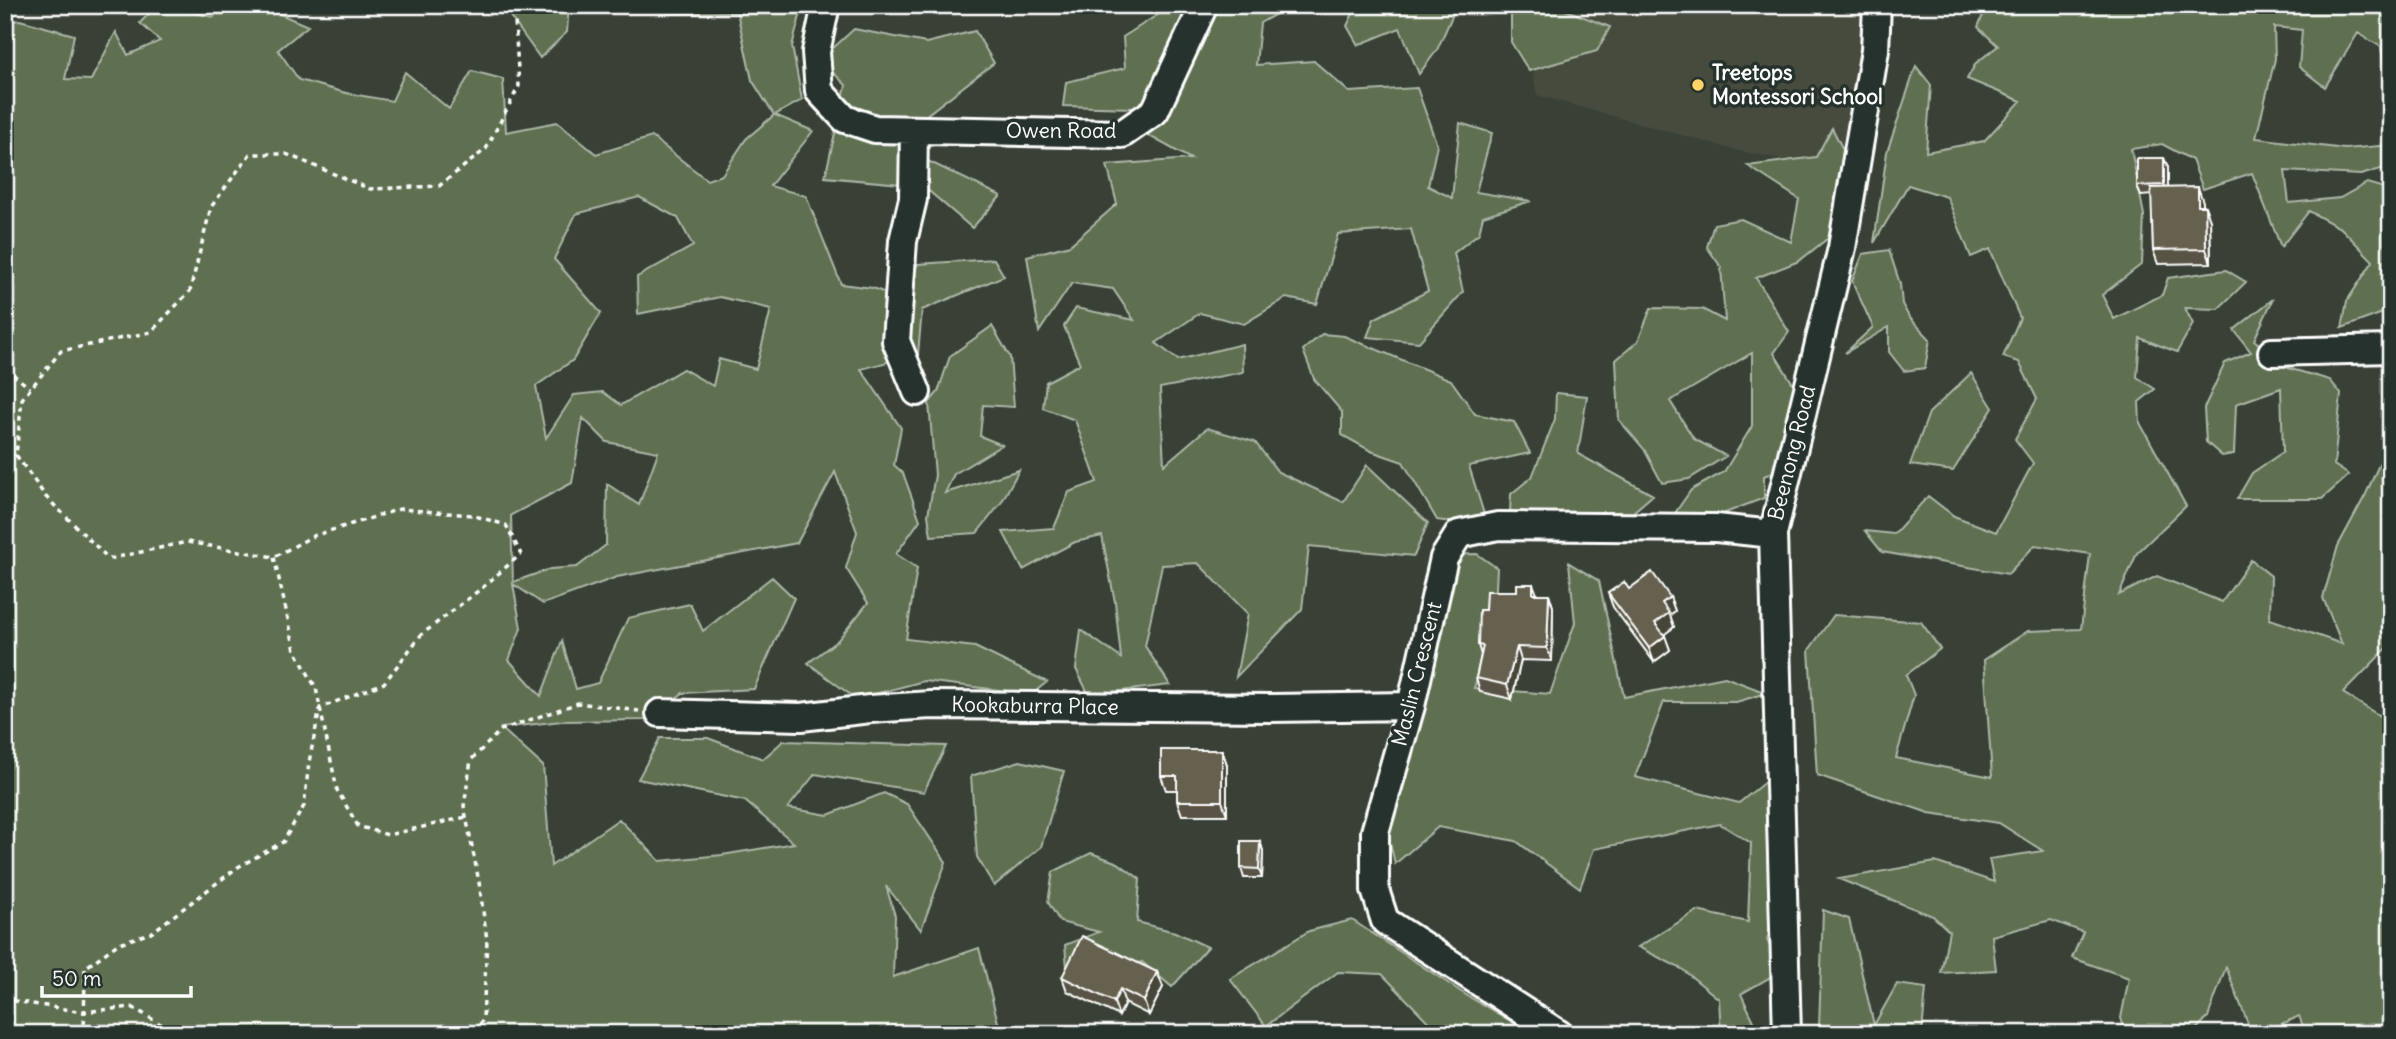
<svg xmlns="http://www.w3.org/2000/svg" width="2396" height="1039" viewBox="0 0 2396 1039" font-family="Delius,sans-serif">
<rect width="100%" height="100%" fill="#394137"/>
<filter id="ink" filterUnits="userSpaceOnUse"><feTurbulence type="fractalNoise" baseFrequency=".0143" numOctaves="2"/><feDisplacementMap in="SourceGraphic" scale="14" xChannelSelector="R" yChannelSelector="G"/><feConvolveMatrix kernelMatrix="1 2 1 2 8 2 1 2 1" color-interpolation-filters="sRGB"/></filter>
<g filter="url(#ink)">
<path fill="#464b3e" d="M 1565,5 L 1870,5 L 1842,171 L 1739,151 L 1537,95 L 1533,75 Z"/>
<path fill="#5e6f51" stroke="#aeb7a8" stroke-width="2" fill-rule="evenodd" d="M 5,5 L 14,5 L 13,21 L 20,20 L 74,35 L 65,79 L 91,80 L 116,32 L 128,55 L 160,41 L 140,23 L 157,5 L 214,17 L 219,5 L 266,5 L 266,8 L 308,26 L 278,50 L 299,80 L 346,93 L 392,101 L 405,72 L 449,109 L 472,71 L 503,79 L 506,132 L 557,122 L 596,154 L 652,137 L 707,180 L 722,175 L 746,139 L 774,115 L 752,80 L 737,12 L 668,14 L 666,5 L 803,5 L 792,46 L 802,100 L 775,115 L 813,131 L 770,186 L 806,196 L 841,284 L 873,288 L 900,299 L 918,264 L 994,259 L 1004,276 L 922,310 L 918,354 L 861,369 L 901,428 L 894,465 L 903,473 L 920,520 L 896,554 L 917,568 L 906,639 L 975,647 L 1047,682 L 1032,694 L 924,681 L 856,699 L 808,663 L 838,640 L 868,603 L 846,568 L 857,532 L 835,472 L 797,543 L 617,577 L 543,604 L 513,584 L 521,628 L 509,660 L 541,696 L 562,641 L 576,689 L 598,683 L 628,618 L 690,604 L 703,631 L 772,577 L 794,598 L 754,689 L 683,693 L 645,720 L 562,721 L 501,728 L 543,766 L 551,866 L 619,819 L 660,861 L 722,855 L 794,843 L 745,801 L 638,779 L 660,738 L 708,738 L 763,759 L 783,741 L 946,746 L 924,792 L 815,774 L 788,808 L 828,815 L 884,793 L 907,804 L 946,862 L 921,930 L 886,886 L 895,916 L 893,977 L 979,948 L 1001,1034 L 5,1034 ZM 639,197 L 678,218 L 693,246 L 637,277 L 638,314 L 720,297 L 771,309 L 756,369 L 719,359 L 713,386 L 683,369 L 621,405 L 603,392 L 574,395 L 546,438 L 536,386 L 573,360 L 601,313 L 554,259 L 576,214 ZM 583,418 L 607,442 L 658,452 L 639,505 L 607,484 L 606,545 L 577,567 L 550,569 L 513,582 L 511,515 L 572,483 Z
M 487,5 L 569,5 L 567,32 L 540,58 L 507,12 Z
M 1173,5 L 1292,5 L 1260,23 L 1256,65 L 1314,61 L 1349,92 L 1417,88 L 1437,145 L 1428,186 L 1452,198 L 1460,123 L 1492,133 L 1476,192 L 1531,201 L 1483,216 L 1479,233 L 1454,253 L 1463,292 L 1419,342 L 1367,337 L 1374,319 L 1428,291 L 1411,229 L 1338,234 L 1317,304 L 1286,298 L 1244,324 L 1200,313 L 1156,343 L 1178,360 L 1242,344 L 1243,372 L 1160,388 L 1164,465 L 1207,428 L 1255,442 L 1278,472 L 1343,502 L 1367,465 L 1428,523 L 1414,556 L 1309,546 L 1302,609 L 1236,677 L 1248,614 L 1198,563 L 1162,565 L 1145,646 L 1170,685 L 1089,695 L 1076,669 L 1081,630 L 1121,658 L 1115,602 L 1102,536 L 1075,542 L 1023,570 L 1003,532 L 1054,528 L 1069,492 L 1097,482 L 1075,420 L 1043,408 L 1046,382 L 1080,364 L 1064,326 L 1076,308 L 1134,320 L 1113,289 L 1072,283 L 1039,332 L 1027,256 L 1070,245 L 1117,204 L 1107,165 L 1191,159 L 1131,126 L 1133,108 L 1063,106 L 1066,82 L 1125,68 L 1123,37 Z
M 1357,5 L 1457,5 L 1437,50 L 1419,74 L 1400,28 L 1358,45 L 1347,26 Z
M 1511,5 L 1553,5 L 1610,27 L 1597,51 L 1529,71 L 1511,42 Z
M 1987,5 L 2350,5 L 2372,9 L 2373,5 L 2391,5 L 2391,109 L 2381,47 L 2358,33 L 2325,87 L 2299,67 L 2302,30 L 2274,27 L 2275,59 L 2256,138 L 2345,149 L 2391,145 L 2391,166 L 2361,175 L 2285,171 L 2289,203 L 2340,198 L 2367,183 L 2391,190 L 2391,310 L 2342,328 L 2347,301 L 2373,261 L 2342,229 L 2309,211 L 2281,247 L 2252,173 L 2203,189 L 2192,160 L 2162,144 L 2131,149 L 2144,215 L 2142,264 L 2102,295 L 2114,319 L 2162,295 L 2168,278 L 2226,270 L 2246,282 L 2218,309 L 2185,308 L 2193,324 L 2177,352 L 2140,338 L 2137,377 L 2155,389 L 2139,402 L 2140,423 L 2186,506 L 2137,553 L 2119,595 L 2157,576 L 2222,602 L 2251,560 L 2271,576 L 2270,619 L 2342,644 L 2323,598 L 2338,546 L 2366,494 L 2384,453 L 2391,454 L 2391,644 L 2343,693 L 2391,723 L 2391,1034 L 2306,1034 L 2299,1016 L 2259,1034 L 2252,1034 L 2226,967 L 2208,1017 L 2192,1034 L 2126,1034 L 2121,1018 L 2129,978 L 2072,958 L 2083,932 L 2051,920 L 1992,936 L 1996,970 L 1941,973 L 1949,931 L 1933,916 L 1839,879 L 1935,862 L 1994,882 L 1989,859 L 2043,851 L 1999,823 L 1929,813 L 1817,775 L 1809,650 L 1834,615 L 1921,622 L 1940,649 L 1906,675 L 1914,695 L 1896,758 L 1992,777 L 1984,660 L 2028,631 L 2081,629 L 2090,554 L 2035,545 L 2008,574 L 1882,552 L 1865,531 L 1894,534 L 1928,496 L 1954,516 L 1996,532 L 2033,463 L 2015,439 L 2037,399 L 2019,362 L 2003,357 L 2020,318 L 1990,249 L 1971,257 L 1947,197 L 1908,185 L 1874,243 L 1887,152 L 1916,66 L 1931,85 L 1926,152 L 1984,141 L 2021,101 L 1967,79 L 1976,63 L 1998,46 L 1978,27 Z
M 854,29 L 926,43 L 975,31 L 994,63 L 920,120 L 907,151 L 1001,196 L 972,228 L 923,186 L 825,177 L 846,85 L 820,60 Z
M 1832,128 L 1853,169 L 1846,224 L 1799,261 L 1756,278 L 1789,332 L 1774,353 L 1801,397 L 1787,466 L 1764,476 L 1764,498 L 1707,520 L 1675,513 L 1691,490 L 1724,472 L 1752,426 L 1752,353 L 1670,401 L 1694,439 L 1726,456 L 1689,479 L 1662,483 L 1644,449 L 1619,420 L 1616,360 L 1638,341 L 1651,308 L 1702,309 L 1725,321 L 1721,267 L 1707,247 L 1714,224 L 1741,219 L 1791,242 L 1799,199 L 1748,166 L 1816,157 Z
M 1889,250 L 1900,284 L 1902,304 L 1909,317 L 1930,339 L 1925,368 L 1904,371 L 1889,352 L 1889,327 L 1845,353 L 1873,327 L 1852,281 L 1863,254 Z
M 2273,299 L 2254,340 L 2288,368 L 2330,380 L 2341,394 L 2334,465 L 2349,475 L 2322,499 L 2237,499 L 2252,473 L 2283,452 L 2281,388 L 2236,404 L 2234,454 L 2222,456 L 2206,442 L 2204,408 L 2225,363 L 2251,352 L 2234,330 Z
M 992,326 L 1010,357 L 1014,407 L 983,405 L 980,436 L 1002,445 L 954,474 L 945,493 L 1019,470 L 1001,503 L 977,533 L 931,536 L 928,515 L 935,475 L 929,403 L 938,392 L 950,356 Z
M 1322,334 L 1344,336 L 1451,380 L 1475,414 L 1514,422 L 1530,453 L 1469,466 L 1488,527 L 1437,520 L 1403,462 L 1371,451 L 1342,435 L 1342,412 L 1314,379 L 1303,350 Z
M 1971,373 L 1993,408 L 1953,471 L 1910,465 L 1929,413 Z
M 1556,393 L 1587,396 L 1578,454 L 1653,495 L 1632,513 L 1510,512 L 1511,494 L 1532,477 L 1555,419 Z
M 1477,554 L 1497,568 L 1494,627 L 1474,688 L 1550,694 L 1575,623 L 1569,563 L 1599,581 L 1624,697 L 1725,677 L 1767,693 L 1736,702 L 1664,702 L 1635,777 L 1739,803 L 1771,777 L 1775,908 L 1767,940 L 1781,971 L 1741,994 L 1760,1034 L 1721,1034 L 1719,999 L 1682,969 L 1638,947 L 1697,911 L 1748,922 L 1751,843 L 1720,824 L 1594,849 L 1580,888 L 1516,841 L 1438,827 L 1395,864 L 1379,794 L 1441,555 Z
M 1020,761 L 1064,771 L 1041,847 L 994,886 L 977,857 L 971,776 Z
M 1091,853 L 1118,863 L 1140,879 L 1137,922 L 1175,932 L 1208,947 L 1172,987 L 1142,962 L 1102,979 L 1067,967 L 1065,945 L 1099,932 L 1060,922 L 1048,902 L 1053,872 Z
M 1823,910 L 1849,919 L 1874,1025 L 1897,984 L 1926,988 L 1922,1033 L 1982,1029 L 1980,1034 L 1828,1034 L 1819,1027 Z
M 1352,920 L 1466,995 L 1533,1034 L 1440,1034 L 1382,974 L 1338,972 L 1266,1026 L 1230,979 L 1309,931 Z"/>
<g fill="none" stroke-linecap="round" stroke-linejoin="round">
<defs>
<path id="minor" d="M 826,5 L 816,52 L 819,91 L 845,119 L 875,129 L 1122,134 L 1155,111 L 1204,5
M 914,130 L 913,199 L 903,241 L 896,341 L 917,392
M 2272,352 L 2391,349
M 660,713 L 801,717 L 870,709 L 931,705 L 1271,708 L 1411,706
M 1559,1034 L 1385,921 L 1375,890 L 1375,832 L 1411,706 L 1444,558 L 1459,534 L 1498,526 L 1716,528 L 1773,534
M 1787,1034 L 1773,534 L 1842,248 L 1875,50 L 1877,5"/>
</defs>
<use href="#minor" stroke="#fff" stroke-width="32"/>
<path stroke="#fff" stroke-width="3.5" stroke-dasharray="5 5" stroke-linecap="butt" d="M 5,368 L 30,388
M 5,460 L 16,455
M 274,557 L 295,650 L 316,688 L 337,790 L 358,826 L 388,835 L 466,817
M 5,996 L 8,1000 L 83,1012 L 132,1007 L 177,1034
M 84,1034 L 85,968 L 119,943 L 151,933 L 238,867 L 283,842 L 304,806 L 309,762 L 320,708 L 384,683 L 421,635 L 482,588 L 521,554 L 506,525 L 472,515 L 400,509 L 313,536 L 274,557 L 187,542 L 109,559 L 46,497 L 16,455 L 22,399 L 61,351 L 151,332 L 190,291 L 211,207 L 250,154 L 286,154 L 370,189 L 439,186 L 486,149 L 519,86 L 514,5
M 475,1034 L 483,1019 L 487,940 L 479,882 L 464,806 L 471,760 L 501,730 L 578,703 L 639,711"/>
<use href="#minor" stroke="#26332d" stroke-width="26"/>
</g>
<path fill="#585344" stroke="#fff" stroke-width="2" d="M 2168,167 L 2168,188 L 2203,202 L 2203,206 L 2210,220 L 2211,263 L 2158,264 L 2153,250 L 2152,195 L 2141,196 L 2137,186 Z
M 1533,584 L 1537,594 L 1549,594 L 1553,607 L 1552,661 L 1521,660 L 1512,699 L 1480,692 L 1476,678 L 1481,655 L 1478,645 L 1485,610 Z
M 1629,589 L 1670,597 L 1675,611 L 1670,615 L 1674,627 L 1664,634 L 1670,650 L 1654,662 L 1613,607 L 1608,593 Z
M 1222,750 L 1227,765 L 1227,815 L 1182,815 L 1177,801 L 1177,790 L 1166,790 L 1161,776 Z
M 1260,841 L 1263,851 L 1262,878 L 1244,878 L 1241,868 Z
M 1157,972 L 1163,987 L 1149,1015 L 1125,1003 L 1119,1016 L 1067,991 L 1062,977 Z"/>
<path fill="#474437" stroke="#fff" stroke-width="2" d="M 2164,158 L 2168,167 L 2168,195 L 2164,185 Z
M 2198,187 L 2203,202 L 2203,220 L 2198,206 Z
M 2205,206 L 2210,220 L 2211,263 L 2206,249 Z
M 1549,594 L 1553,607 L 1552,661 L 1547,648 Z
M 1670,597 L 1675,611 L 1670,615 L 1674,627 L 1661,637 L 1655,623 L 1662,603 Z
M 1665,636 L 1670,650 L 1654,662 L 1649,648 Z
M 1517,647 L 1521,660 L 1512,699 L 1507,685 Z
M 1222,750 L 1227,765 L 1227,815 L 1222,801 Z
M 1260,841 L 1263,851 L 1262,878 L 1259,869 Z
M 1157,972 L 1163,987 L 1149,1015 L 1144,1001 Z
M 1120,989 L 1125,1003 L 1119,1016 L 1114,1002 Z"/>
<path fill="#66614f" stroke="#fff" stroke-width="2" d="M 2137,158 L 2164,158 L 2164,185 L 2137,186 Z
M 2198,187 L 2198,206 L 2205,206 L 2206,249 L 2153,250 L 2151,188 Z
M 1652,572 L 1670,597 L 1662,603 L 1669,613 L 1655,623 L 1665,636 L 1649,648 L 1608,593 L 1624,582 L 1629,589 Z
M 1517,584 L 1533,584 L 1533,594 L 1549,594 L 1547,648 L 1517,647 L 1507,685 L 1476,678 L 1483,646 L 1478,645 L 1479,610 L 1485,610 L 1486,591 L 1517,591 Z
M 1161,750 L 1222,750 L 1222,801 L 1177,801 L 1177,776 L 1161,776 Z
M 1241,841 L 1260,841 L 1259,869 L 1241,868 Z
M 1082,936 L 1157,972 L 1144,1001 L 1120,989 L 1114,1002 L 1062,977 Z"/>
</g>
<circle fill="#ffd166" stroke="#26332d" stroke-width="2.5" cx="1698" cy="85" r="7"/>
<g text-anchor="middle" stroke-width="7" stroke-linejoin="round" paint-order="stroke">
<g font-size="21" font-weight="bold" fill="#fff" stroke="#26332d" text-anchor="start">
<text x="1712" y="80">Treetops<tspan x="1712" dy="24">Montessori School</tspan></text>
</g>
<g font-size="21" fill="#fff" stroke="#26332d">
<text x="1061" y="138">Owen Road</text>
<text transform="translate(1792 453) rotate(-76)" y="7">Beenong Road</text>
<text transform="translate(1417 674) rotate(-76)" y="7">Maslin Crescent</text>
<text transform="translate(1035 706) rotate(1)" y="7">Kookaburra Place</text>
</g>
</g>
<rect width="2396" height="1039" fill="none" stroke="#26332d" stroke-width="28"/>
<rect x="14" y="14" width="2368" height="1011" fill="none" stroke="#fff" stroke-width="2.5" filter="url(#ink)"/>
<path d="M42 986v10h149v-10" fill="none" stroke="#ffffff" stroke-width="3.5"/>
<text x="52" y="986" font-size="21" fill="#ffffff" stroke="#26332d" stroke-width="5" paint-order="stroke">50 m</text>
</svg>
